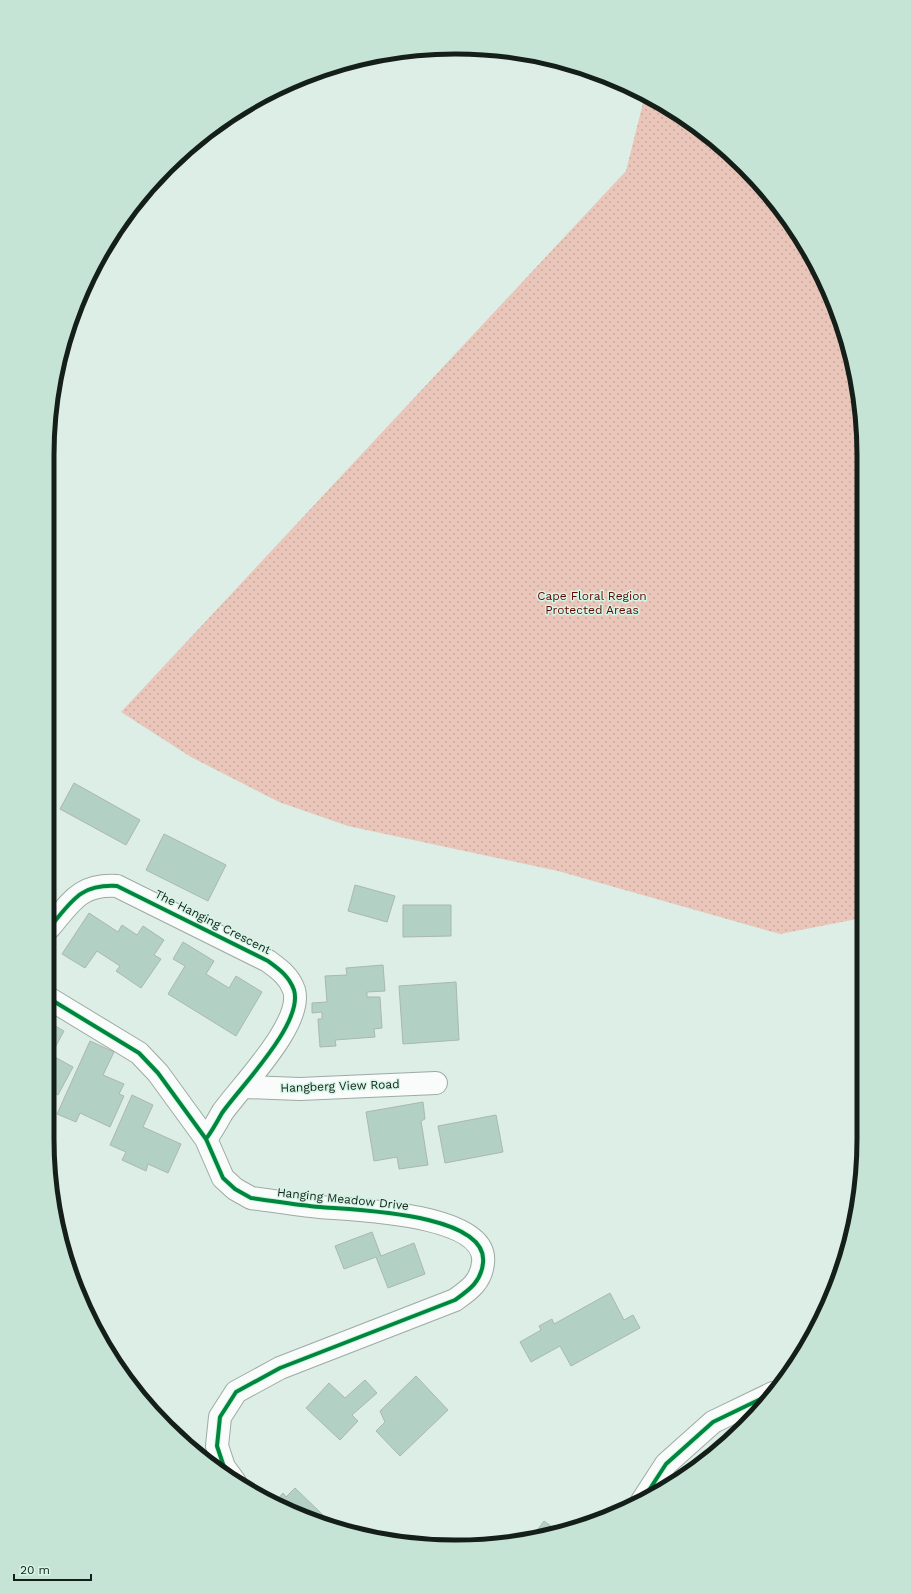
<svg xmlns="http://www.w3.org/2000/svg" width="911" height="1594" viewBox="0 0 911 1594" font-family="'Work Sans',sans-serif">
<defs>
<pattern id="grass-dots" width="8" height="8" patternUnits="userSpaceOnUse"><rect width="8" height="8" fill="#eac5ba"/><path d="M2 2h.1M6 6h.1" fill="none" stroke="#c8a99f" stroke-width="1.8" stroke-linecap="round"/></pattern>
</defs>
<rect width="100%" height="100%" fill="#dceee5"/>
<path fill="url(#grass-dots)" d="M 645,95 L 660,102 L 744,166 L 795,229 L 842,324 L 861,402 L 862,918 L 780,934 L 558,871 L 348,826 L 279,802 L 191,757 L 121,712 L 626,171 Z
M 191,146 L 101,254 L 149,186 Z"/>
<path fill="#b2d0c3" stroke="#aab8b1" d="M 74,783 L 140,820 L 126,845 L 60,809 Z
M 164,834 L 226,865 L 208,901 L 146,870 Z
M 355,885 L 395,896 L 387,922 L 348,911 Z
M 403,905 L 451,905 L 451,936 L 403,937 Z
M 89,913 L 118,932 L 122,925 L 137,935 L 143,926 L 164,940 L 154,955 L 161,959 L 141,988 L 116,971 L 120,966 L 97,951 L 85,968 L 62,954 Z
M 183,942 L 214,961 L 206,974 L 229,988 L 236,976 L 262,992 L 236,1036 L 168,994 L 185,966 L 173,959 Z
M 383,965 L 385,991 L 367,992 L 367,997 L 380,997 L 382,1028 L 374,1029 L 375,1037 L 335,1040 L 336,1046 L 320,1047 L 318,1019 L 322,1019 L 322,1012 L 312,1013 L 312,1003 L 327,1002 L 325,976 L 347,975 L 346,968 Z
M 456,982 L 459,1040 L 403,1044 L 399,986 Z
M 50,1023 L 64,1031 L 51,1055 L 73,1067 L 58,1095 L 50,1090 Z
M 90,1041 L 114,1052 L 103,1075 L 124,1084 L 119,1094 L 124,1096 L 110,1127 L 80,1113 L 76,1122 L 57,1114 Z
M 132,1095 L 153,1105 L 143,1127 L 181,1144 L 168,1173 L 148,1164 L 146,1171 L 122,1160 L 126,1152 L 110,1145 Z
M 423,1102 L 425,1119 L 421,1121 L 428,1165 L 399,1169 L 397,1157 L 374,1161 L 366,1112 Z
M 496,1115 L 503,1152 L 445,1163 L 438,1126 Z
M 372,1232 L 381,1256 L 414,1243 L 425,1274 L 388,1288 L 376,1257 L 344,1269 L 335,1246 Z
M 610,1293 L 624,1320 L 633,1315 L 640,1328 L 571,1366 L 560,1346 L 531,1362 L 520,1342 L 541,1330 L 539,1326 L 552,1319 L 554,1324 Z
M 416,1376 L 448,1410 L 400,1456 L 376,1431 L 385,1422 L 380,1411 Z
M 365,1380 L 377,1393 L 352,1415 L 358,1421 L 340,1440 L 306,1408 L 329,1383 L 345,1398 Z
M 295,1488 L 323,1515 L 318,1521 L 279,1507 L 275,1502 L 283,1493 L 286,1497 Z
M 544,1521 L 559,1532 L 530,1540 Z"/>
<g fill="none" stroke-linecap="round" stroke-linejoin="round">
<defs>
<path id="street" d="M 50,927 C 72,901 80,884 117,886 L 268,961 C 279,969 289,976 294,990 C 304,1023 241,1086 222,1113 C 217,1122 212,1131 206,1139
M 50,999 L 139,1053 L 158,1073 L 206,1139 L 223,1178 L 235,1189 L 251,1198 C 274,1201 297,1205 320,1207 C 354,1210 489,1213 483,1263 C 481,1282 469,1290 455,1300 L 280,1368 L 236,1392 L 220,1417 L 217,1446 L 224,1467 L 235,1482
M 244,1087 L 300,1089 L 436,1083
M 642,1501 L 666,1464 L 713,1422 L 773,1393"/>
</defs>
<use href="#street" stroke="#9daaa4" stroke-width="24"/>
<use href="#street" stroke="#fafcfb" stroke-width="22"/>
<defs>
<path id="cycleway" d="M 50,927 C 72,901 80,884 117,886 L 268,961 C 279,969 289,976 294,990 C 304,1023 241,1086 222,1113 C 217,1122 212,1131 206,1139
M 50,999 L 139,1053 L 158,1073 L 206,1139 L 223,1178 L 235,1189 L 251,1198 C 274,1201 297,1205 320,1207 C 354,1210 489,1213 483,1263 C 481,1282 469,1290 455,1300 L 280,1368 L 236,1392 L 220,1417 L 217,1446 L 224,1467 L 235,1482
M 642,1501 L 666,1464 L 713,1422 L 773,1393"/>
</defs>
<use href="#cycleway" stroke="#d5f5e5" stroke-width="6"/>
<use href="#cycleway" stroke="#00873e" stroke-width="4"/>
</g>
<g text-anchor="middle" stroke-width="3" stroke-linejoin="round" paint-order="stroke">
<g font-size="12" fill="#620603" stroke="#d5f5e5">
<text x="592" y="600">Cape Floral Region<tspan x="592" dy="14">Protected Areas</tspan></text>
</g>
<g font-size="12" fill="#141f1a" stroke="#d5f5e5">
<text transform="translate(213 922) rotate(27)" y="4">The Hanging Crescent</text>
<text transform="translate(340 1086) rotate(-2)" y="4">Hangberg View Road</text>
<text transform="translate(343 1199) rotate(6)" y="4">Hanging Meadow Drive</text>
</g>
</g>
<path d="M0 0H911V1594H0ZM455 54H456A401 401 0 0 1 857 455V1139A401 401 0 0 1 456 1540H455A401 401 0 0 1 54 1139V455A401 401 0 0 1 455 54Z" fill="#c6e4d5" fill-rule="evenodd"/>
<path fill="none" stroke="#141f1a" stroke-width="5" d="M455 54H456A401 401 0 0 1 857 455V1139A401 401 0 0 1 456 1540H455A401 401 0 0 1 54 1139V455A401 401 0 0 1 455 54Z"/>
<path d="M14 1574v6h77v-6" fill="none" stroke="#141f1a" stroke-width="2"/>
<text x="20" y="1574" font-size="12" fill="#141f1a" stroke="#d5f5e5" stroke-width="3" paint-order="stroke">20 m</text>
</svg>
